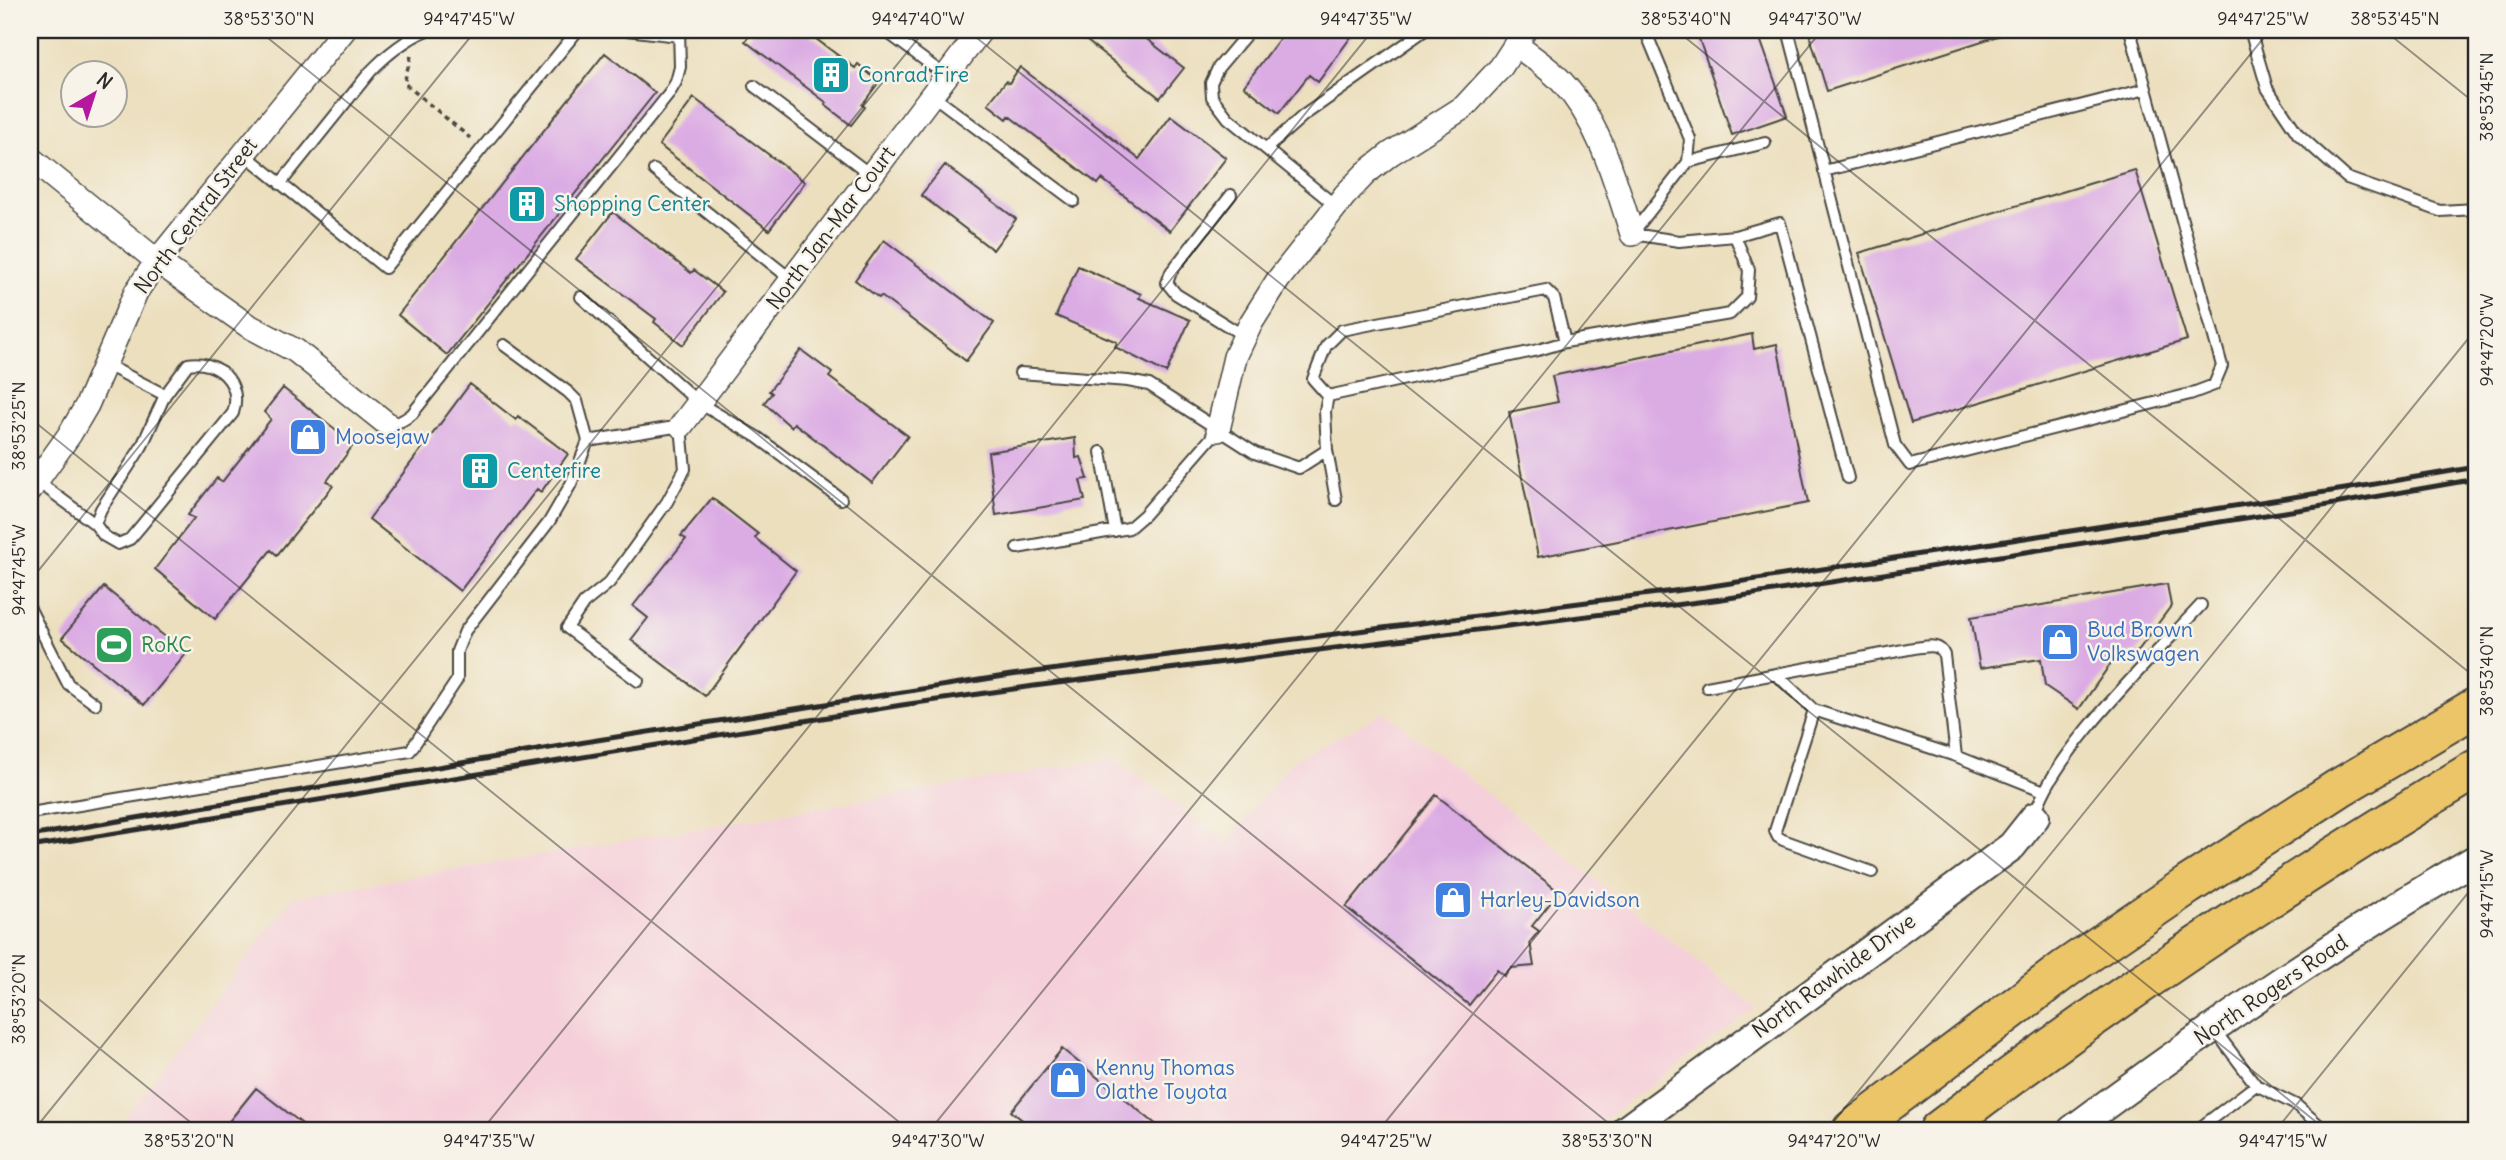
<svg xmlns="http://www.w3.org/2000/svg" width="2506" height="1160" viewBox="0 0 2506 1160" font-family="Delius,sans-serif">
<rect width="100%" height="100%" fill="#f7f3e8"/>
<filter id="ink" filterUnits="userSpaceOnUse"><feTurbulence type="fractalNoise" baseFrequency=".0143" numOctaves="2"/><feDisplacementMap in="SourceGraphic" scale="14" xChannelSelector="R" yChannelSelector="G"/><feConvolveMatrix kernelMatrix="1 2 1 2 8 2 1 2 1" color-interpolation-filters="sRGB"/></filter>
<filter id="wash" filterUnits="userSpaceOnUse"><feTurbulence type="fractalNoise" baseFrequency=".00686" numOctaves="4" result="noise"/><feDisplacementMap in="SourceGraphic" scale="28" xChannelSelector="R" yChannelSelector="G"/><feGaussianBlur stdDeviation="1.57" result="paint"/><feColorMatrix in="noise" values="0 0 0 0 0 0 0 0 0 0 0 0 0 0 0 0 0 1.4 0 .05"/><feComposite in="paint" operator="in"/></filter>
<g filter="url(#wash)">
<rect width="100%" height="100%" fill="#ecdfbe"/>
<path fill="#f5cfda" d="M 1385,712 L 1756,1008 L 1590,1130 L 116,1130 L 293,897 L 1114,758 L 1227,842 L 1291,762 Z"/>
<g id="blocks">
<path fill="#dbace4" d="M 754,30 L 804,30 L 855,68 L 858,64 L 879,82 L 862,105 L 865,107 L 851,125 L 825,105 L 827,103 L 745,41 Z
M 1073,30 L 1135,30 L 1184,68 L 1160,98 Z
M 1286,30 L 1356,30 L 1318,82 L 1309,75 L 1279,113 L 1244,86 Z
M 1696,30 L 1757,30 L 1787,116 L 1732,135 Z
M 1808,30 L 2007,30 L 2007,33 L 1827,91 Z
M 605,53 L 655,93 L 447,355 L 398,315 Z
M 1020,67 L 1139,159 L 1171,116 L 1226,158 L 1170,231 L 1102,179 L 1098,184 L 1009,116 L 1007,119 L 988,104 L 1006,81 L 1009,83 Z
M 694,98 L 805,182 L 769,230 L 659,145 Z
M 945,165 L 1016,219 L 993,250 L 921,195 Z
M 2135,170 L 2187,340 L 1911,423 L 1859,253 Z
M 613,212 L 691,273 L 694,270 L 723,292 L 683,345 L 654,322 L 656,319 L 576,259 Z
M 884,240 L 994,323 L 966,361 L 881,296 L 879,298 L 855,280 Z
M 1078,266 L 1141,294 L 1139,298 L 1190,320 L 1166,373 L 1115,347 L 1117,342 L 1056,316 Z
M 1752,334 L 1754,349 L 1777,344 L 1808,503 L 1538,557 L 1509,412 L 1558,402 L 1552,376 Z
M 801,350 L 832,373 L 829,377 L 908,436 L 872,483 L 794,423 L 791,427 L 764,403 L 772,393 L 769,391 Z
M 470,384 L 516,420 L 518,416 L 568,454 L 541,492 L 537,489 L 460,591 L 369,519 Z
M 283,388 L 354,444 L 327,481 L 333,486 L 277,555 L 271,550 L 215,619 L 155,569 L 194,518 L 188,515 L 217,478 L 222,482 L 271,419 L 264,412 Z
M 1075,438 L 1076,458 L 1081,457 L 1088,479 L 1080,480 L 1085,500 L 996,515 L 988,452 Z
M 712,498 L 758,534 L 755,538 L 796,571 L 705,696 L 631,640 L 648,618 L 633,606 L 686,539 L 681,536 Z
M 2167,584 L 2171,606 L 2137,652 L 2116,656 L 2079,709 L 2045,686 L 2041,659 L 1980,668 L 1971,617 Z
M 104,587 L 186,654 L 144,705 L 62,638 Z
M 1436,795 L 1559,892 L 1532,926 L 1539,931 L 1530,942 L 1534,966 L 1511,968 L 1504,976 L 1497,970 L 1469,1005 L 1346,907 Z
M 1062,1049 L 1163,1130 L 1035,1130 L 1011,1111 Z
M 256,1088 L 310,1130 L 222,1130 Z"/>
</g>
</g>
<g filter="url(#ink)">
<use href="#blocks" fill-opacity="0" stroke="#484641" stroke-width="2"/>
<g fill="none" stroke-linecap="round" stroke-linejoin="round">
<defs>
<path id="service" d="M 627,30 L 679,36
M 884,30 L 946,76
M 1250,30 L 1218,68 L 1211,83 L 1212,97 L 1228,118 L 1336,206
M 1788,30 L 1895,445 L 1910,465 L 2190,394 L 2214,385 L 2222,366 L 2130,30
M 2250,30 L 2267,88 L 2298,134 L 2347,178 L 2440,211 L 2476,209
M 754,86 L 871,175
M 932,95 L 1074,201
M 1266,149 L 1303,116 L 1425,30
M 243,153 L 385,268 L 578,30
M 1688,162 L 1765,143
M 654,170 L 792,280
M 1824,171 L 2146,89
M 280,184 L 370,72 C 387,54 405,40 427,30
M 1231,195 L 1171,272 L 1167,283 L 1176,294 L 1244,336
M 1735,236 L 1780,223 L 1848,478
M 581,297 L 699,403 L 757,437 L 841,499
M 105,364 L 165,395 L 188,364 C 217,359 243,382 233,413 L 141,526 L 130,539 L 118,544 L 104,536 L 95,524 L 101,509 L 142,446 L 165,395
M 1020,373 L 1128,381 L 1149,385 L 1255,453 L 1299,468 L 1327,450 L 1325,411 L 1328,396 L 1538,350 L 1565,342 L 1730,314 L 1747,297 L 1749,270 L 1735,236 L 1679,241 L 1632,234 L 1688,162 L 1690,139 L 1645,30
M 1328,396 L 1313,379 L 1326,346 L 1342,330 L 1546,290 L 1554,298 L 1565,342
M 386,423 C 398,424 403,421 412,414 L 669,94 L 676,82 L 680,67 L 679,30
M 588,441 L 681,426 L 685,469 L 667,502 L 609,583 L 584,603 L 567,628 L 638,681
M 1327,450 L 1336,500
M 1101,452 L 1115,531
M 37,481 L 95,524
M 1017,548 L 1129,528 L 1144,515 L 1218,430
M 30,609 L 68,684 L 95,704
M 1776,674 L 1814,710
M 1707,687 L 1914,648 C 1926,647 1939,642 1944,655 L 1956,756
M 30,813 L 410,751 L 457,680 L 457,651 L 465,631 L 549,522 L 571,484 L 588,441 L 577,401 L 568,392 L 504,345
M 2035,817 C 2047,758 2158,652 2201,605
M 1872,872 L 1783,840 L 1778,837 L 1775,831 L 1814,710 L 1956,756 L 2044,791
M 2213,1028 L 2256,1085 L 2296,1105 L 2325,1130
M 2197,1130 L 2256,1085"/>
<path id="minor" d="M 1516,45 C 1532,57 1549,68 1562,82 C 1601,124 1615,181 1632,234
M 30,158 L 157,261 L 247,325 L 296,351 L 386,423
M 681,426 L 981,30
M 1218,430 L 1235,357 L 1251,323 L 1278,280 L 1345,195 L 1366,173 L 1390,154 L 1464,107 L 1501,67 L 1525,30
M 30,490 L 70,434 L 87,405 L 136,292 L 157,261 L 344,30"/>
<path id="tertiary" d="M 1626,1130 L 2012,846 L 2035,817
M 2072,1130 C 2202,1033 2336,940 2476,859"/>
<path id="motorway" d="M 1852,1130 L 2065,969 L 2188,885 L 2339,788 L 2476,707
M 1939,1130 C 2111,999 2291,880 2476,769"/>
</defs>
<use href="#service" stroke="#484641" stroke-width="14"/>
<use href="#minor" stroke="#484641" stroke-width="26"/>
<use href="#tertiary" stroke="#484641" stroke-width="32"/>
<use href="#motorway" stroke="#484641" stroke-width="42"/>
<path stroke="#484641" stroke-width="3.5" stroke-dasharray="5 5" stroke-linecap="butt" d="M 411,56 L 404,83 L 470,138"/>
<use href="#service" stroke="#fff" stroke-width="10"/>
<use href="#minor" stroke="#fff" stroke-width="23"/>
<use href="#tertiary" stroke="#fff" stroke-width="28"/>
<use href="#motorway" stroke="#ecc569" stroke-width="38"/>
<path stroke="#2b2b2b" stroke-width="5" d="M 30,836 L 591,741 L 1011,675 L 1705,587 L 2345,489 L 2476,467
M 30,847 L 902,705 L 1034,686 L 1722,599 L 2317,507 L 2476,479"/>
</g>
</g>
<path fill="none" stroke="#2b2b2b" stroke-width="2" stroke-opacity="0.45" d="M 258,30 L 1617,1130M 967,30 L 2326,1130M 1676,30 L 2476,678M 2384,30 L 2476,104M 30,418 L 909,1130M 30,581 L 476,30M 30,992 L 200,1130M 34,1130 L 925,30M 482,1130 L 1373,30M 930,1130 L 1822,30M 1379,1130 L 2270,30M 1827,1130 L 2476,329M 2276,1130 L 2476,883"/>
<defs>
<symbol id="building-square" viewBox="-11 -11 22 22"><rect x="-9" y="-9" width="18" height="18" rx="4" fill="#0f9aa8" stroke="#f7f3e8"/><path d="M-4-6H4V6H1V3H-1V6H-4ZM-2.5-4.3h1.7v1.8h-1.7ZM.8-4.3h1.7v1.8H.8ZM-2.5-1h1.7V.8h-1.7ZM.8-1h1.7V.8H.8Z" fill="#fff"/></symbol>
<symbol id="shop-square" viewBox="-11 -11 22 22"><rect x="-9" y="-9" width="18" height="18" rx="4" fill="#3f7fe0" stroke="#f7f3e8"/><path d="M-5-2.5h2.3a2.7 3.5 0 0 1 5.4 0H5L5.5 6h-11ZM-1.5-2.5h3a1.5 2.3 0 0 0-3 0Z" fill="#fff"/></symbol>
<symbol id="stadium-square" viewBox="-11 -11 22 22"><rect x="-9" y="-9" width="18" height="18" rx="4" fill="#2e9e5b" stroke="#f7f3e8"/><path d="M0-5a6.5 5 0 1 0 0 10a6.5 5 0 1 0 0-10ZM-3.5-1.8h7v3.6h-7Z" fill="#fff"/></symbol>
</defs>
<g fill-rule="evenodd">
<use href="#building-square" x="809" y="53" width="44" height="44"/>
<use href="#building-square" x="505" y="182" width="44" height="44"/>
<use href="#shop-square" x="286" y="415" width="44" height="44"/>
<use href="#building-square" x="458" y="449" width="44" height="44"/>
<use href="#shop-square" x="2038" y="620" width="44" height="44"/>
<use href="#stadium-square" x="92" y="623" width="44" height="44"/>
<use href="#shop-square" x="1431" y="878" width="44" height="44"/>
<use href="#shop-square" x="1046" y="1058" width="44" height="44"/>
</g>
<g text-anchor="middle" stroke-width="5" stroke-linejoin="round" paint-order="stroke">
<g font-size="21" fill="#0d838f" stroke="#f7f3e8" text-anchor="start">
<text x="858" y="82">Conrad Fire</text>
<text x="554" y="211">Shopping Center</text>
<text x="507" y="478">Centerfire</text>
</g>
<g font-size="21" fill="#2b2b2b" stroke="#f7f3e8">
<text transform="translate(196 216) rotate(-53)" y="7">North Central Street</text>
<text transform="translate(831 228) rotate(-53)" y="7">North Jan-Mar Court</text>
<text transform="translate(1834 976) rotate(-36)" y="7">North Rawhide Drive</text>
<text transform="translate(2271 990) rotate(-34)" y="7">North Rogers Road</text>
</g>
<g font-size="21" fill="#366cbe" stroke="#f7f3e8" text-anchor="start">
<text x="335" y="444">Moosejaw</text>
<text x="2087" y="637">Bud Brown<tspan x="2087" dy="24">Volkswagen</tspan></text>
<text x="1480" y="907">Harley-Davidson</text>
<text x="1095" y="1075">Kenny Thomas<tspan x="1095" dy="24">Olathe Toyota</tspan></text>
</g>
<g font-size="21" fill="#27864d" stroke="#f7f3e8" text-anchor="start">
<text x="141" y="652">RoKC</text>
</g>
</g>
<rect width="2506" height="1160" fill="none" stroke="#f7f3e8" stroke-width="77"/>
<g transform="translate(94 94) rotate(39)"><circle r="33" fill="#f7f3e8" stroke="#a5a39c" stroke-width="2"/>
<path d="M0-5L12 26L0 18L-12 26Z" fill="#b5179e"/>
<text y="-10" font-size="19" font-weight="bold" text-anchor="middle" fill="#2b2b2b">N</text>
</g>
<rect x="38" y="38" width="2430" height="1084" fill="none" stroke="#2b2b2b" stroke-width="2.5"/>
<g font-size="18" text-anchor="middle" fill="#2b2b2b">
<text x="269" y="25">38°53'30"N</text>
<text x="469" y="25">94°47'45"W</text>
<text x="918" y="25">94°47'40"W</text>
<text x="1366" y="25">94°47'35"W</text>
<text x="1686" y="25">38°53'40"N</text>
<text x="1815" y="25">94°47'30"W</text>
<text x="2263" y="25">94°47'25"W</text>
<text x="2395" y="25">38°53'45"N</text>
<text transform="translate(2487 97) rotate(-90)" y="6">38°53'45"N</text>
<text transform="translate(2487 340) rotate(-90)" y="6">94°47'20"W</text>
<text transform="translate(19 426) rotate(-90)" y="6">38°53'25"N</text>
<text transform="translate(19 570) rotate(-90)" y="6">94°47'45"W</text>
<text transform="translate(2487 671) rotate(-90)" y="6">38°53'40"N</text>
<text transform="translate(2487 894) rotate(-90)" y="6">94°47'15"W</text>
<text transform="translate(19 999) rotate(-90)" y="6">38°53'20"N</text>
<text x="189" y="1147">38°53'20"N</text>
<text x="489" y="1147">94°47'35"W</text>
<text x="938" y="1147">94°47'30"W</text>
<text x="1386" y="1147">94°47'25"W</text>
<text x="1607" y="1147">38°53'30"N</text>
<text x="1834" y="1147">94°47'20"W</text>
<text x="2283" y="1147">94°47'15"W</text>
</g>
</svg>
